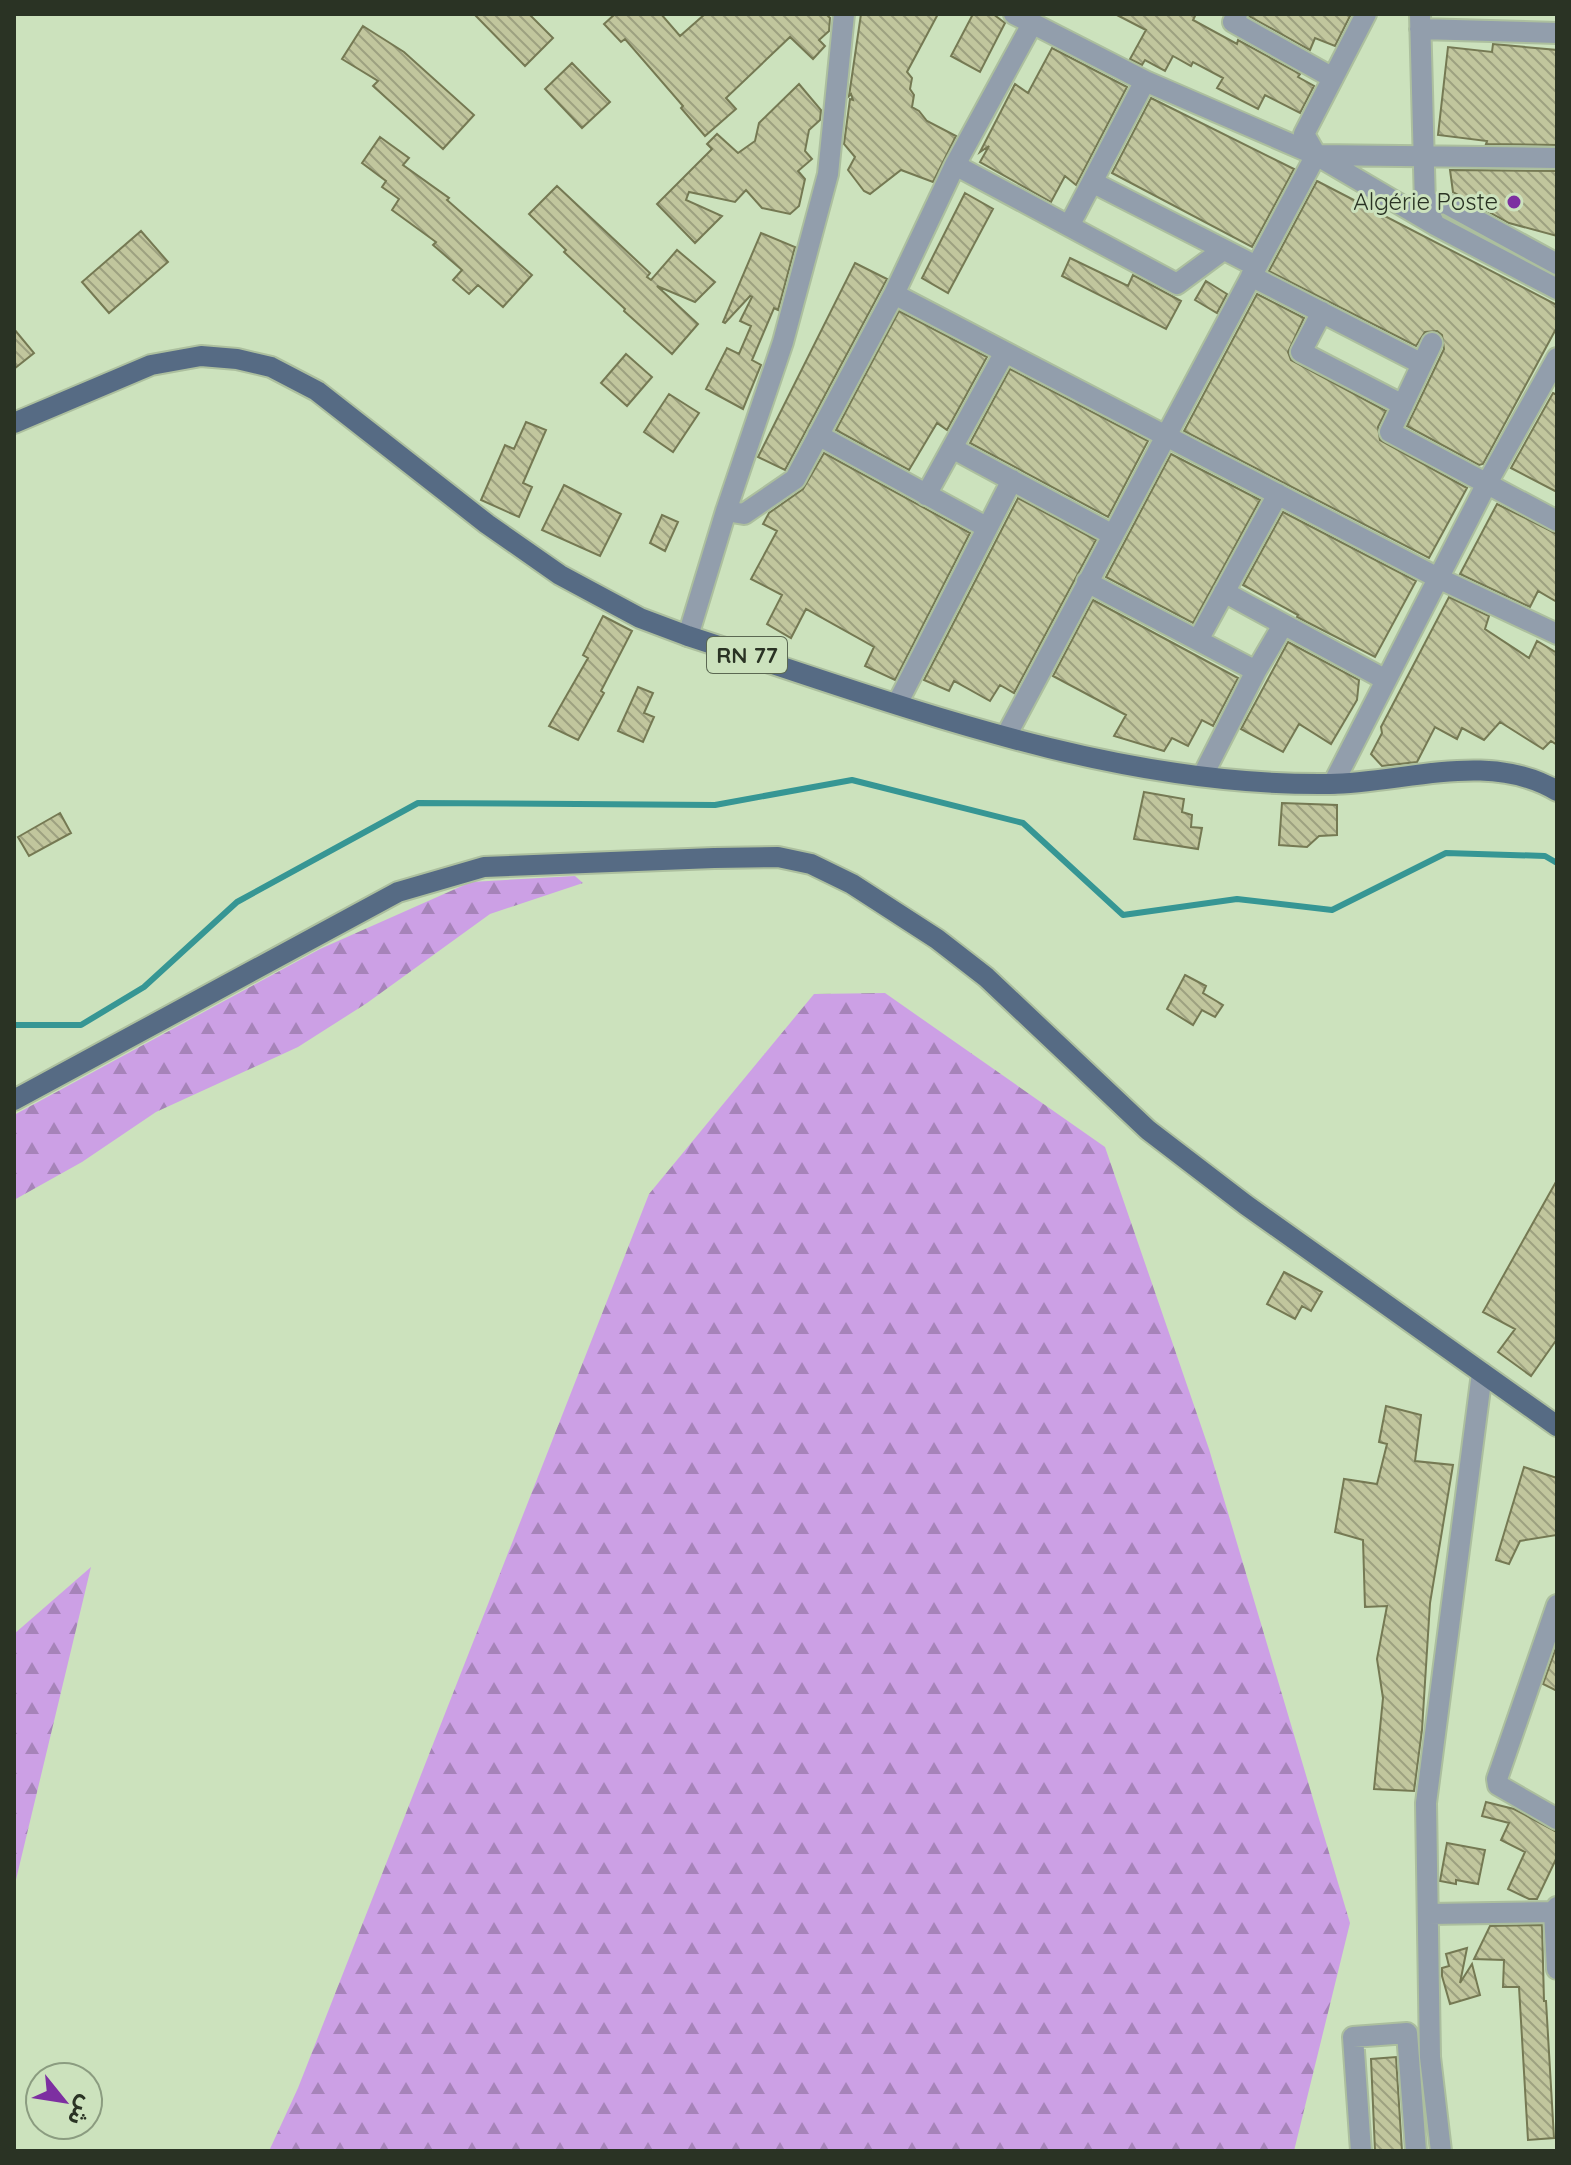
<svg xmlns="http://www.w3.org/2000/svg" width="1571" height="2165" viewBox="0 0 1571 2165" font-family="Quicksand,'Noto Sans Arabic',sans-serif">
<defs>
<pattern id="forest-firs" width="22" height="20" patternUnits="userSpaceOnUse" patternTransform="scale(2)"><rect width="22" height="20" fill="#cca0e5"/><path d="M5 1l3.5 6h-7zM16 11l3.5 6h-7z" fill="#a683b9"/></pattern>
<pattern id="building-back-hatch" width="6" height="6" patternUnits="userSpaceOnUse" patternTransform="scale(2)"><rect width="6" height="6" fill="#c1c69d"/><path d="M-1 5l2 2M0 0l6 6M5-1l2 2" fill="none" stroke="#9da180"/></pattern>
</defs>
<rect width="100%" height="100%" fill="#cce2bd"/>
<path fill="url(#forest-firs)" d="M 575,876 L 583,883 L 490,914 L 367,1003 L 298,1047 L 156,1112 L 82,1162 L 14,1200 L 14,1115 L 320,949 L 471,882 Z
M 885,993 L 1105,1147 L 1209,1449 L 1350,1923 L 1294,2151 L 269,2151 L 298,2088 L 649,1194 L 814,994 Z
M 91,1567 L 14,1888 L 14,1634 Z"/>
<g fill="none" stroke-linecap="round" stroke-linejoin="round">
<path stroke="#369694" stroke-width="6" d="M 14,1025 L 81,1025 L 144,987 L 237,902 L 418,803 L 715,805 L 852,780 L 1023,823 L 1123,915 L 1237,899 L 1332,910 L 1446,853 L 1545,856 L 1557,863"/>
</g>
<path fill="url(#building-back-hatch)" stroke="#757953" stroke-width="2" d="M 474,14 L 529,14 L 553,38 L 525,66 Z
M 615,14 L 661,14 L 680,36 L 705,14 L 826,14 L 830,18 L 829,31 L 819,40 L 825,46 L 813,59 L 790,37 L 726,98 L 736,109 L 705,136 L 681,108 L 683,106 L 625,39 L 621,42 L 604,24 Z
M 861,14 L 938,14 L 907,72 L 912,78 L 910,89 L 914,95 L 912,107 L 919,111 L 927,121 L 956,136 L 933,182 L 901,170 L 870,194 L 864,191 L 848,170 L 855,157 L 844,144 L 850,99 L 853,100 L 851,94 L 849,96 Z
M 973,14 L 993,14 L 1005,23 L 980,72 L 951,56 Z
M 1115,14 L 1196,14 L 1193,20 L 1237,44 L 1238,40 L 1300,74 L 1298,77 L 1314,86 L 1300,113 L 1265,95 L 1258,109 L 1217,88 L 1223,78 L 1193,62 L 1191,66 L 1173,56 L 1165,71 L 1145,60 L 1142,65 L 1130,59 L 1146,30 Z
M 1250,14 L 1351,14 L 1335,46 L 1315,38 L 1310,50 L 1249,16 Z
M 363,26 L 404,52 L 474,115 L 443,149 L 373,86 L 378,81 L 342,59 Z
M 1493,44 L 1557,50 L 1557,145 L 1486,144 L 1487,141 L 1438,135 L 1448,47 L 1492,52 Z
M 1052,48 L 1127,87 L 1076,185 L 1065,176 L 1051,202 L 980,162 L 989,146 L 980,152 L 1015,84 L 1028,93 Z
M 572,63 L 610,102 L 582,128 L 545,89 Z
M 799,84 L 821,110 L 820,120 L 809,130 L 805,151 L 812,159 L 798,171 L 805,179 L 799,206 L 790,214 L 762,208 L 746,190 L 735,202 L 689,192 L 686,200 L 722,216 L 695,243 L 657,204 L 712,149 L 707,144 L 717,134 L 738,153 L 755,141 L 759,123 Z
M 1151,98 L 1294,169 L 1252,247 L 1112,173 Z
M 380,137 L 409,158 L 403,165 L 449,198 L 447,200 L 532,275 L 503,307 L 478,285 L 469,294 L 453,280 L 462,270 L 433,245 L 436,242 L 392,210 L 399,199 L 382,187 L 386,181 L 362,163 Z
M 1450,170 L 1557,171 L 1557,236 L 1509,223 L 1453,192 Z
M 1317,181 L 1557,305 L 1557,327 L 1483,464 L 1479,465 L 1407,426 L 1444,349 L 1442,335 L 1437,331 L 1425,332 L 1416,346 L 1269,271 Z
M 557,186 L 650,273 L 647,277 L 651,280 L 677,250 L 715,282 L 695,302 L 657,286 L 698,324 L 672,354 L 624,311 L 625,309 L 564,252 L 566,250 L 529,214 Z
M 965,193 L 993,209 L 948,293 L 922,278 Z
M 141,231 L 168,262 L 109,313 L 82,282 Z
M 761,233 L 795,247 L 778,310 L 774,308 L 752,360 L 761,365 L 743,409 L 706,389 L 727,348 L 739,354 L 751,326 L 740,321 L 752,297 L 750,296 L 725,323 L 723,322 Z
M 1070,258 L 1128,286 L 1133,275 L 1181,301 L 1166,329 L 1062,276 Z
M 855,263 L 887,279 L 785,470 L 758,457 Z
M 1206,281 L 1227,294 L 1217,313 L 1195,300 Z
M 1257,294 L 1304,318 L 1288,352 L 1291,360 L 1386,411 L 1378,427 L 1380,440 L 1467,488 L 1429,558 L 1184,431 Z
M 899,311 L 987,357 L 947,430 L 937,423 L 909,470 L 836,430 Z
M 14,329 L 34,353 L 14,369 Z
M 626,354 L 652,377 L 627,406 L 601,383 Z
M 1010,369 L 1148,441 L 1108,517 L 970,443 Z
M 1553,393 L 1557,395 L 1557,492 L 1511,468 Z
M 669,394 L 699,413 L 673,452 L 644,432 Z
M 526,422 L 546,430 L 523,483 L 532,487 L 519,517 L 481,500 L 505,445 L 514,449 Z
M 824,453 L 970,533 L 895,680 L 865,666 L 874,647 L 806,609 L 791,638 L 767,624 L 782,595 L 751,579 L 777,531 L 763,524 L 769,513 L 803,489 Z
M 1171,454 L 1260,500 L 1193,623 L 1106,577 Z
M 564,485 L 621,514 L 600,556 L 542,530 Z
M 1018,498 L 1096,540 L 1014,693 L 1000,685 L 990,701 L 954,681 L 949,691 L 924,680 Z
M 1497,504 L 1557,534 L 1557,602 L 1538,591 L 1530,607 L 1460,574 Z
M 1283,512 L 1416,581 L 1375,657 L 1297,617 L 1298,615 L 1243,585 Z
M 662,515 L 678,522 L 665,551 L 650,543 Z
M 1449,597 L 1489,616 L 1485,629 L 1529,658 L 1537,641 L 1557,653 L 1557,745 L 1551,741 L 1543,749 L 1500,722 L 1484,740 L 1462,728 L 1457,739 L 1435,727 L 1417,762 L 1382,766 L 1371,754 L 1382,733 L 1381,727 Z
M 1093,600 L 1238,678 L 1213,726 L 1202,720 L 1188,746 L 1172,738 L 1164,751 L 1114,736 L 1126,715 L 1053,676 Z
M 603,616 L 632,631 L 601,691 L 604,693 L 578,740 L 549,726 L 588,658 L 583,655 Z
M 1288,642 L 1359,680 L 1357,700 L 1331,744 L 1299,724 L 1283,752 L 1241,729 Z
M 638,687 L 653,693 L 644,713 L 654,717 L 643,742 L 618,731 Z
M 1144,792 L 1184,799 L 1182,812 L 1192,815 L 1191,827 L 1202,828 L 1198,849 L 1134,839 Z
M 1282,803 L 1337,805 L 1337,835 L 1319,836 L 1307,847 L 1279,845 Z
M 60,813 L 71,833 L 29,856 L 18,837 Z
M 1185,975 L 1206,986 L 1203,993 L 1223,1005 L 1215,1017 L 1202,1010 L 1193,1025 L 1167,1009 Z
M 1557,1180 L 1557,1339 L 1531,1376 L 1498,1352 L 1515,1329 L 1483,1312 Z
M 1284,1272 L 1322,1292 L 1311,1311 L 1302,1306 L 1295,1319 L 1267,1304 Z
M 1386,1406 L 1421,1415 L 1415,1461 L 1453,1465 L 1430,1603 L 1422,1730 L 1414,1791 L 1374,1789 L 1383,1698 L 1377,1659 L 1387,1606 L 1365,1607 L 1363,1540 L 1335,1532 L 1344,1479 L 1377,1484 L 1387,1444 L 1379,1442 Z
M 1524,1467 L 1557,1478 L 1557,1535 L 1520,1541 L 1509,1564 L 1496,1560 Z
M 1557,1645 L 1557,1691 L 1543,1684 Z
M 1486,1802 L 1514,1809 L 1557,1832 L 1557,1857 L 1537,1899 L 1529,1899 L 1508,1889 L 1525,1852 L 1501,1840 L 1509,1823 L 1482,1816 Z
M 1447,1843 L 1485,1850 L 1478,1884 L 1456,1880 L 1456,1884 L 1440,1881 Z
M 1542,1925 L 1544,2001 L 1546,2001 L 1554,2138 L 1528,2140 L 1519,1987 L 1503,1987 L 1504,1960 L 1474,1959 L 1490,1926 Z
M 1467,1948 L 1460,1983 L 1472,1964 L 1480,1995 L 1450,2004 L 1442,1976 L 1442,1968 L 1449,1966 L 1446,1954 Z
M 1396,2057 L 1402,2151 L 1375,2151 L 1371,2059 Z"/>
<g fill="none" stroke-linecap="round" stroke-linejoin="round">
<defs>
<path id="minor" d="M 1014,14 L 1145,81 L 1316,155 L 1435,225
M 1237,14 L 1233,22 L 1333,78
M 1420,14 L 1425,205 L 1435,225 L 1557,289
M 1420,29 L 1557,33
M 1316,155 L 1304,134 L 1366,14
M 955,165 L 1177,284 L 1223,250
M 1092,182 L 1256,266
M 1425,205 L 1445,203 L 1557,264
M 1069,226 L 1145,81
M 1251,276 L 1422,364
M 894,294 L 1438,578 L 1557,634
M 1322,312 L 1301,352 L 1403,405
M 1432,343 L 1390,432 L 1557,521
M 818,435 L 986,527
M 952,448 L 1113,535
M 926,495 L 1005,352
M 726,511 L 744,514 L 795,479 L 894,294 L 955,165 L 1032,24
M 1087,582 L 1256,671
M 1224,592 L 1386,680
M 688,636 L 726,511 L 783,342 L 828,174 L 844,14
M 1198,640 L 1278,494
M 897,704 L 1012,480
M 1006,736 L 1316,155 L 1557,158
M 1203,775 L 1256,671 L 1283,625
M 1333,784 L 1486,485 L 1557,358
M 1557,1605 L 1497,1779 L 1498,1785 L 1557,1819
M 1554,1912 L 1557,1969
M 1429,1914 L 1554,1912 L 1557,1907
M 1361,2151 L 1353,2037 L 1407,2033 L 1416,2151
M 1441,2151 L 1430,2057 L 1426,1803 L 1482,1373"/>
<path id="major" d="M 14,423 L 151,365 L 201,356 L 237,359 L 271,367 L 317,391 L 487,524 L 560,575 L 640,618 L 688,636 C 895,703 1109,787 1330,784 C 1404,783 1489,750 1557,791
M 14,1100 L 398,892 L 484,867 L 714,858 L 778,857 L 811,864 L 852,884 L 937,939 L 986,977 L 1148,1130 L 1246,1205 L 1557,1426"/>
</defs>
<use href="#minor" stroke="#acbf9e" stroke-width="24"/>
<use href="#major" stroke="#acbf9e" stroke-width="24"/>
<use href="#minor" stroke="#929eac" stroke-width="20"/>
<use href="#major" stroke="#566b84" stroke-width="20"/>
</g>
<circle fill="#7d2fa1" stroke="#cce2bd" stroke-width="3" cx="1514" cy="202" r="8"/>
<g text-anchor="middle" stroke-width="6" stroke-linejoin="round" paint-order="stroke">
<rect fill="#cce2bd" stroke="#5b6852" stroke-width="2" x="707" y="637" width="80" height="36" rx="6"/>
<g font-size="22" font-weight="bold" fill="#2a3324">
<text x="747" y="663">RN 77</text>
</g>
<g font-size="24" fill="#2a3324" stroke="#cce2bd" text-anchor="end">
<text x="1498" y="210">Algérie Poste</text>
</g>
</g>
<rect width="1571" height="2165" fill="none" stroke="#2a3324" stroke-width="32"/>
<g transform="translate(64 2101) rotate(120)"><circle r="38" fill="#cce2bd" stroke="#8b9c80" stroke-width="2"/>
<path d="M0-6L14 30L0 20L-14 30Z" fill="#7d2fa1"/>
<text y="-12" font-size="22" font-weight="bold" text-anchor="middle" fill="#2a3324">ش</text>
</g>
</svg>
